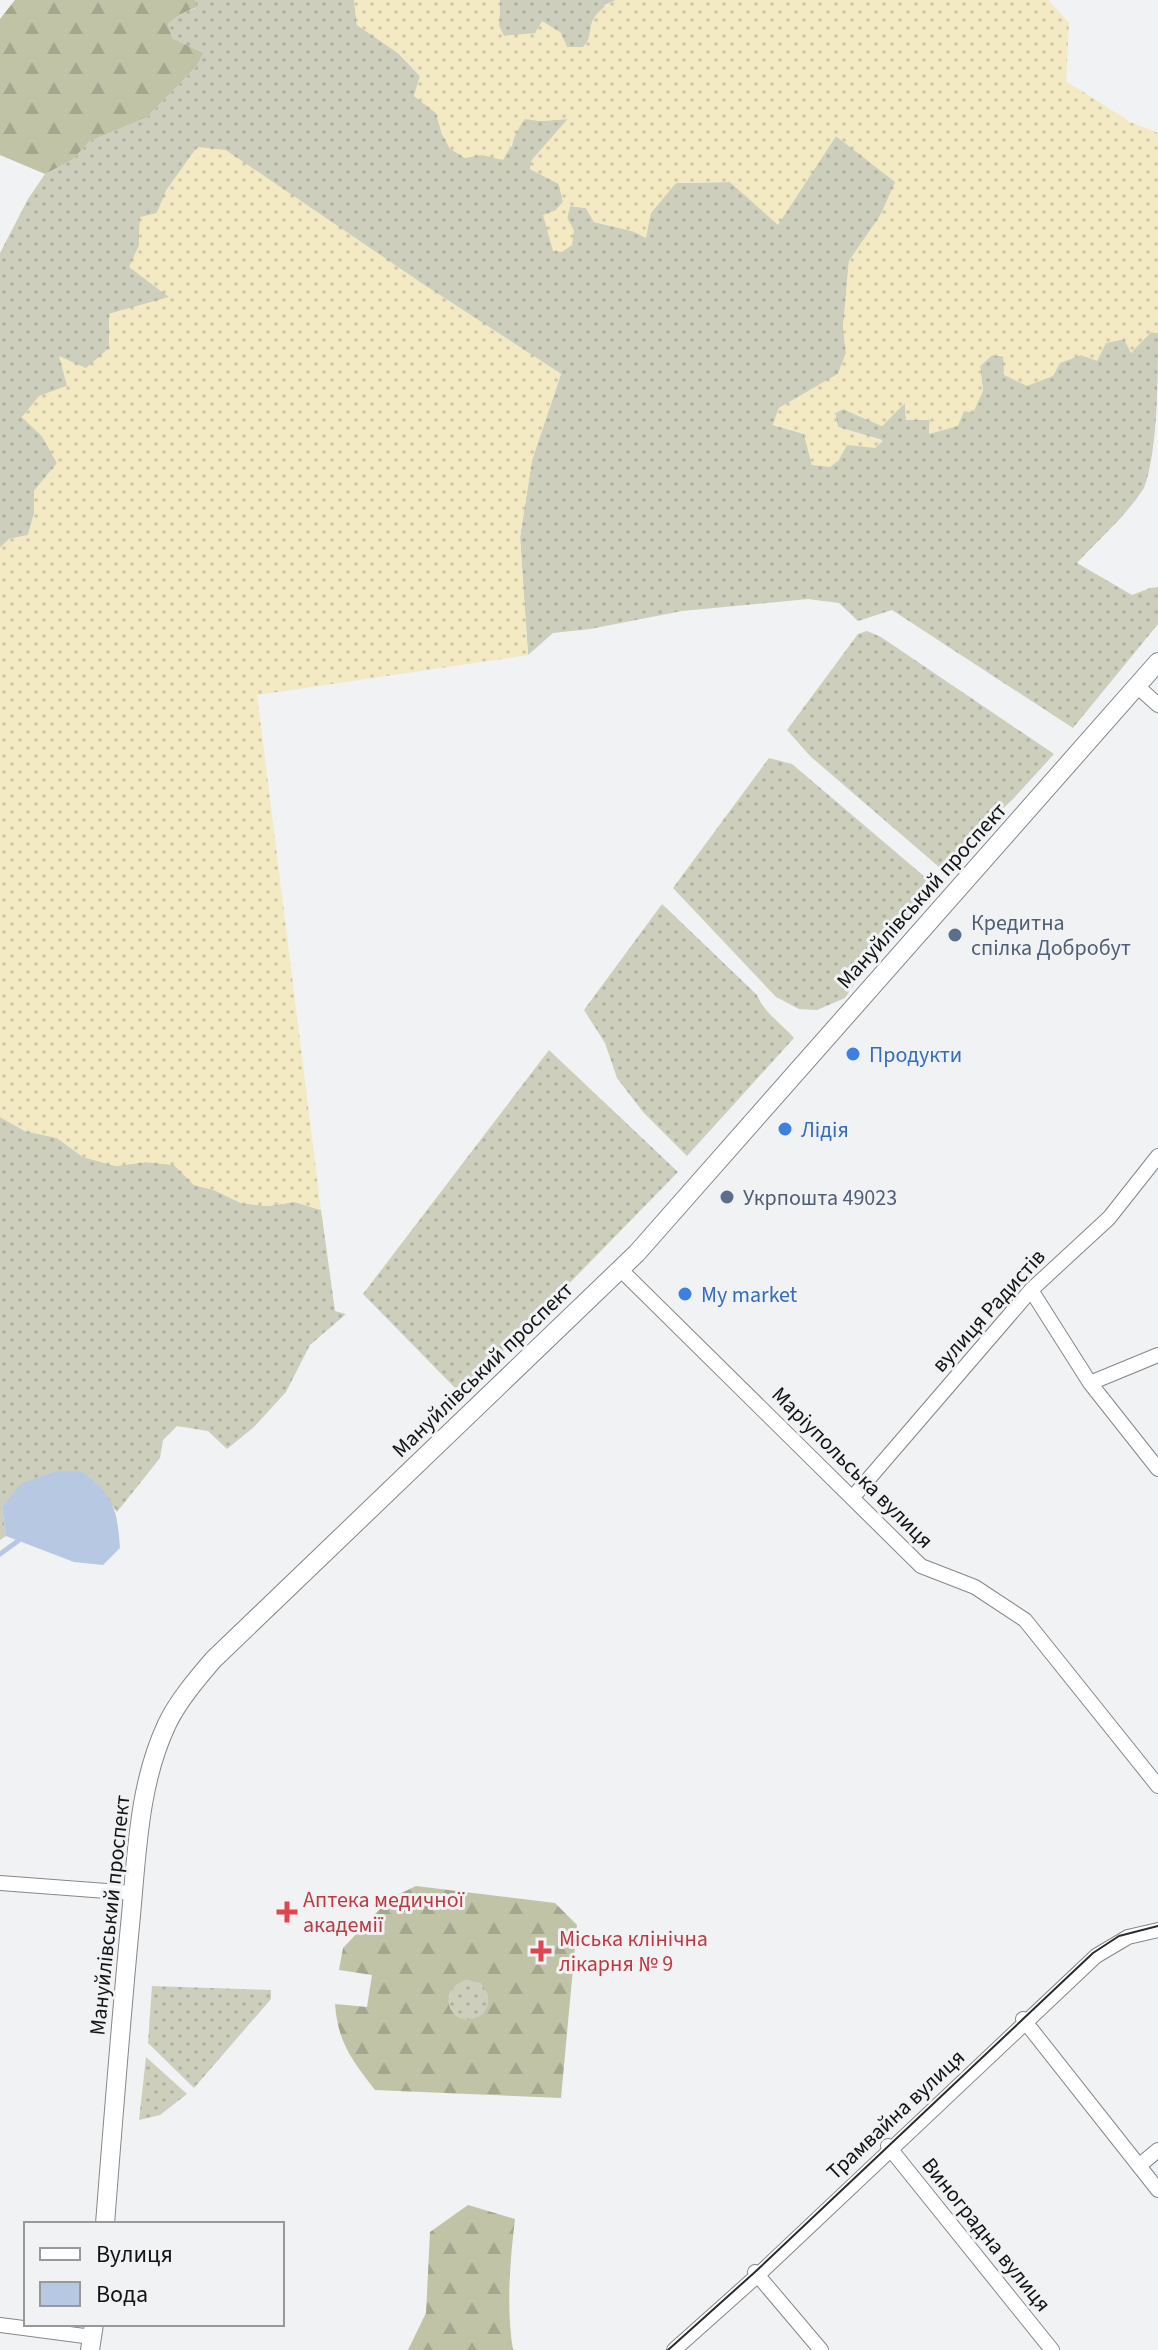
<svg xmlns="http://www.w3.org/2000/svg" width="1158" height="2350" viewBox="0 0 1158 2350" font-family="'Source Sans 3',sans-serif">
<defs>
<pattern id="grass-dots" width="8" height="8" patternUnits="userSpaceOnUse" patternTransform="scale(2)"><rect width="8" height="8" fill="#cdcfbc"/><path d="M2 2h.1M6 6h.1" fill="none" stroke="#afb1a1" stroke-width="1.8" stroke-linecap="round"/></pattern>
<pattern id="forest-firs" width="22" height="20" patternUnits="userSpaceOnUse" patternTransform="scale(2)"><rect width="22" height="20" fill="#c0c3a6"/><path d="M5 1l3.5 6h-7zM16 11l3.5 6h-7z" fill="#a4a78e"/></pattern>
<pattern id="sand-dots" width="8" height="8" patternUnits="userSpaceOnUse" patternTransform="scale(2)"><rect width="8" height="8" fill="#f3e9c3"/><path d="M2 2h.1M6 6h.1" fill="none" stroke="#cfc7a7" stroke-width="1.8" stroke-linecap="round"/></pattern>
</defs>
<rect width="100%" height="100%" fill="#f0f2f4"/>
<path fill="url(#grass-dots)" d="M 195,0 L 354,0 L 357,25 L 398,53 L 420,76 L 414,96 L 436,113 L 442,134 L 450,148 L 465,158 L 512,146 L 515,131 L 525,118 L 540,121 L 568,119 L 532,160 L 530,169 L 559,184 L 563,202 L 556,210 L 574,231 L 567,218 L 570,206 L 586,208 L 594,222 L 632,231 L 676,183 L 730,182 L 778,224 L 836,136 L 896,182 L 880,216 L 849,261 L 843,328 L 846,353 L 838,374 L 779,408 L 773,425 L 804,434 L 812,465 L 838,461 L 847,444 L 875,447 L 882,440 L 838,427 L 835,413 L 843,409 L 882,426 L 905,402 L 906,420 L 930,419 L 929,433 L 964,410 L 983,391 L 980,366 L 992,355 L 1059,363 L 1081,355 L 1097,360 L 1105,343 L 1124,339 L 1131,352 L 1151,332 L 1158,333 C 1158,376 1158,451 1144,488 C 1127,515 1099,539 1077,563 L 1132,595 L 1150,588 L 1158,587 L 1158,624 L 1073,728 L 892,610 L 858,621 L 839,603 L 808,599 L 682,611 L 590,629 L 553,633 L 528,655 L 520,537 L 532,460 L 561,374 L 429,288 L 167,189 L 157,213 L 140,218 L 139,245 L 170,297 L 109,314 L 109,348 L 67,386 L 40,396 L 22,417 L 42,436 L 57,463 L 34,491 L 34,514 L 28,535 L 9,539 L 0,548 L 0,253 L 28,199 L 45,174 L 72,160 L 90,141 L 146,118 L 196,67 L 173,39 L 168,24 L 181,14 L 196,8 Z
M 500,0 L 616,0 L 605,5 L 590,40 L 583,47 L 567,47 L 560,32 L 504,36 L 499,26 Z
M 867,631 L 881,637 L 1054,754 L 1013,799 L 998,813 L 984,819 L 964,842 L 962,855 L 946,873 L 810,756 L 787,730 L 858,634 Z
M 769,758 L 792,764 L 938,888 L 892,939 L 877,950 L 845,998 L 817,1010 L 799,1009 L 776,997 L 673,888 Z
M 662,904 L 757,995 C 765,1014 781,1023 794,1038 L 687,1156 L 643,1112 L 617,1078 L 605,1043 L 584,1010 Z
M 549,1050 L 678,1172 L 468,1387 L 457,1390 L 363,1294 Z
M 0,1117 L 25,1131 L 57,1138 L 83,1157 L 116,1166 L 146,1162 L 174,1165 L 194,1185 L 214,1190 L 241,1203 L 267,1206 L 295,1202 L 321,1210 L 335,1311 L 346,1314 L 310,1345 L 286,1392 L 254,1427 L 227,1449 L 208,1431 L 177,1426 L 163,1440 L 160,1458 L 117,1512 L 95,1482 L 2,1507 L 6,1536 L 0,1540 Z
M449 2000a20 20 0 1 1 40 0a20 20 0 1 1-40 0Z
M 152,1986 L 271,1990 L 271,1999 L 194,2088 L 148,2043 Z
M 146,2057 L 187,2094 L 160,2115 L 139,2120 Z"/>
<path fill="url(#forest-firs)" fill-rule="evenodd" d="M 15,0 L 195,0 L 197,7 L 181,14 L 168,24 L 173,39 L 203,53 L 196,67 L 146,118 L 90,141 L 72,160 L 45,174 L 0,155 L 0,19 Z
M 416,1886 L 555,1903 L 577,1925 L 561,2098 L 375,2090 C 352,2060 338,2043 335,2004 L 367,2007 L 372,1975 L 339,1970 L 343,1948 L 389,1899 ZM 467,1980 L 480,1983 C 490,1993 491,2003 483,2014 C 453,2035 432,1989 467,1980 Z
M 468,2205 L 515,2219 C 510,2261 506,2308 513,2350 L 408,2350 L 426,2313 L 430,2232 Z"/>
<path fill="url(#sand-dots)" d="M 354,0 L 500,0 L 499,26 L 504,36 L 535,33 L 542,21 L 560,32 L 567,47 L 583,47 C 592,38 588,33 592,22 C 596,12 607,4 616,0 L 1048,0 L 1069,23 L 1066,81 L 1130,122 L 1158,133 L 1158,333 L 1151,332 L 1131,353 L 1124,339 L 1106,343 L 1097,361 L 1081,355 L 1060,363 L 1053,376 L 1027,386 L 1004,375 L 1003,355 L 992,355 L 980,366 L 983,391 L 973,413 L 964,411 L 958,426 L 929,434 L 930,420 L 906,420 L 905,403 L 882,426 L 843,409 L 835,413 L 838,427 L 883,441 L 875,448 L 847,445 L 838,461 L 830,467 L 812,465 L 804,434 L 773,424 L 779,408 L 838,374 L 846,353 L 843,328 L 849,261 L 880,216 L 895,182 L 836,136 L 778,225 L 730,182 L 676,183 L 651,213 L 646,238 L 632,231 L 594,222 L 586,208 L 570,206 L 567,218 L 574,231 L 572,245 L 562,252 L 553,251 L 543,215 L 556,210 L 563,202 L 559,184 L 530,169 L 532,160 L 568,119 L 540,121 L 525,119 C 515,132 512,146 503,160 L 482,155 L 465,158 L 450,149 L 442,134 L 436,113 L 414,96 L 420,76 L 398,53 L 357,25 Z
M 197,147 L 226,150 L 429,288 L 561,374 L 532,460 L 520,537 L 528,655 L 257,695 L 321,1210 L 295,1202 L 267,1206 L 241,1203 L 214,1190 L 194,1185 L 174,1165 L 146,1162 L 116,1166 L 83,1157 L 57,1138 L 25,1131 L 0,1117 L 0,548 L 9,539 L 28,535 L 34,514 L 34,491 L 57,463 L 42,436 L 22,417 L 39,396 L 67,386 L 59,356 L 86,368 L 109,348 L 109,314 L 169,297 L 129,267 L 139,245 L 140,217 L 157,213 L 167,189 Z"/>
<path fill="#b7c8e2" d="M 56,1471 L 81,1471 C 114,1496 117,1508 120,1548 L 103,1565 L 74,1562 L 6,1536 L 2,1507 L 21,1484 Z"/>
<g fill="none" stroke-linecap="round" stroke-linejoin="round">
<path stroke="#b7c8e2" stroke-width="5" d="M 0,1554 L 18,1541"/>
<defs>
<path id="minor" d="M 1137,686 L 1158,705
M 621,1270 L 921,1566 L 975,1587 L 1025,1620 L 1158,1786
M 1031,1290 L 1090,1383 L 1158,1469
M 1090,1383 L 1158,1355
M 853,1497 L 1031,1290 L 1109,1218 L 1158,1156
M 0,1883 L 133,1893
M 1023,2019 L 1158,2190
M 888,2146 L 1052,2350
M 1140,2165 L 1158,2150
M 755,2272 L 821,2350
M 0,2325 L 92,2337
M 674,2350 L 758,2275 L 1096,1956 L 1128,1937 L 1158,1930"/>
<path id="secondary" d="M 105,2224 C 113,2121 121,2018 131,1915 C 137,1851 139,1783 167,1724 C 178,1701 196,1680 213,1660 L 637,1253 L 1158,662
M 90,2350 L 94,2324"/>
</defs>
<use href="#minor" stroke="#858789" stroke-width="16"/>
<use href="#secondary" stroke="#858789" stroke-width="20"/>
<use href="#minor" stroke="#fff" stroke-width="14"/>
<use href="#secondary" stroke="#fff" stroke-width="18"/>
<path stroke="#2a2b2c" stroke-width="2" d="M 668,2350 L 755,2272 L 1093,1953 L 1119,1936 L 1158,1926"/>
</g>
<g fill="#5c6f8a" stroke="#f0f2f4" stroke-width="3">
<circle cx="955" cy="935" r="8"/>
<circle cx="727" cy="1197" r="8"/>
</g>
<g fill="#3f7fe0" stroke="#f0f2f4" stroke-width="3">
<circle cx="853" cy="1054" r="8"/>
<circle cx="785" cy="1129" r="8"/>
<circle cx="685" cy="1294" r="8"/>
</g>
<g fill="#e0444e" stroke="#f0f2f4" stroke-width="3">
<path d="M283 1900h8v8h8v8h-8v8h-8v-8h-8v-8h8z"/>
<path d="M537 1939h8v8h8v8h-8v8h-8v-8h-8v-8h8z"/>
</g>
<g text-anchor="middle" stroke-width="6" stroke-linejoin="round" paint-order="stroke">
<g font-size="22" fill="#131415" stroke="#f0f2f4">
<text transform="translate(921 895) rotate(-48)" y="8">Мануйлівський проспект</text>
<text transform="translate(988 1310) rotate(-48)" y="8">вулиця Радистів</text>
<text transform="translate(482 1369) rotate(-44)" y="8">Мануйлівський проспект</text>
<text transform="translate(853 1467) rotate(45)" y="8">Маріупольська вулиця</text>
<text transform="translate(109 1915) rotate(-84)" y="8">Мануйлівський проспект</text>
<text transform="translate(895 2114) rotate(-43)" y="8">Трамвайна вулиця</text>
<text transform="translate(987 2234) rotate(51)" y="8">Виноградна вулиця</text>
</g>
<g font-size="22" fill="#4e5e75" stroke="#f0f2f4" text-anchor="start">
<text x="971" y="930">Кредитна<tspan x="971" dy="25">спілка Добробут</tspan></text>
<text x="743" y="1205">Укрпошта 49023</text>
</g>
<g font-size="22" fill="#366cbe" stroke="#f0f2f4" text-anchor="start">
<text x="869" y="1062">Продукти</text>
<text x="801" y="1137">Лідія</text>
<text x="701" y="1302">My market</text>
</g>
<g font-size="22" fill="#be3a42" stroke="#f0f2f4" text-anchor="start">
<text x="303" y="1907">Аптека медичної<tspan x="303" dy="25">академії</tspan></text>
<text x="559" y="1946">Міська клінічна<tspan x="559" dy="25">лікарня № 9</tspan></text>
</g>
</g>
<rect x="24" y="2222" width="260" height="104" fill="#f0f2f4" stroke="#98999b" stroke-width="2"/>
<rect x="40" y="2248" width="40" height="12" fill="#ffffff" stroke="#98999b" stroke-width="2"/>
<text x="96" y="2262" font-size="24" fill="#131415">Вулиця</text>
<rect x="40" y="2282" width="40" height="24" fill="#b7c8e2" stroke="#98999b" stroke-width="2"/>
<text x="96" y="2302" font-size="24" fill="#131415">Вода</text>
</svg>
